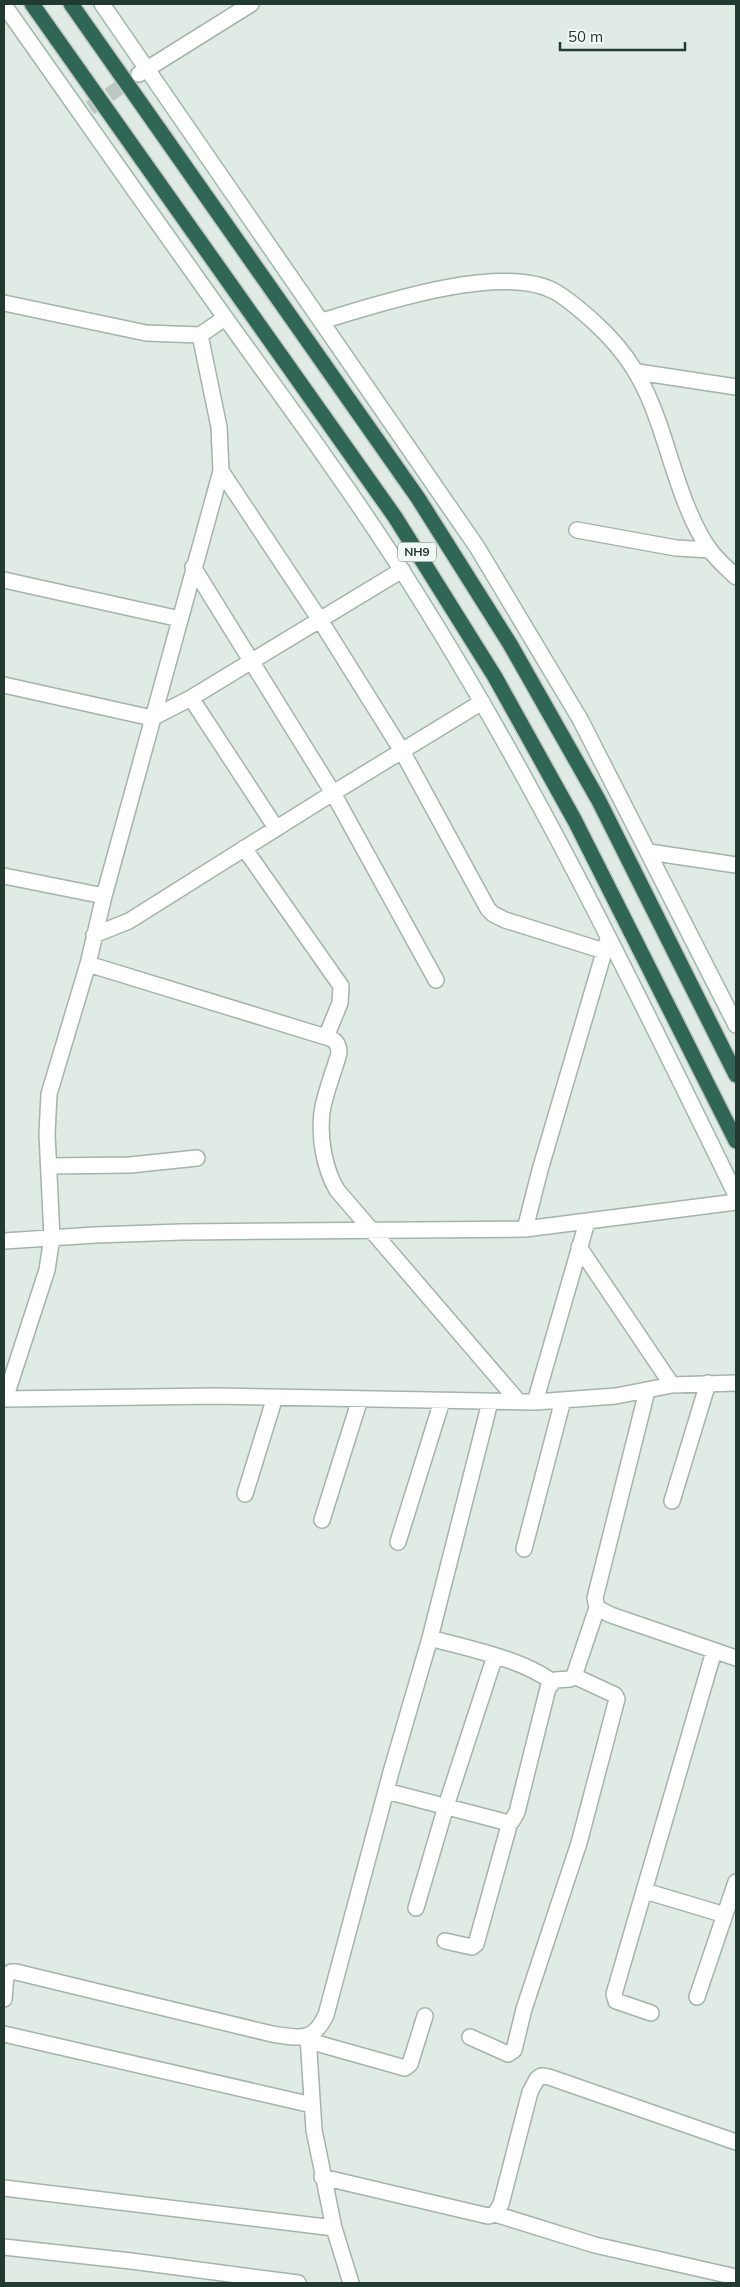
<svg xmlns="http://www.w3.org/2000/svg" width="740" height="2287" viewBox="0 0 740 2287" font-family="Mulish,sans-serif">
<rect width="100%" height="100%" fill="#e1ebe6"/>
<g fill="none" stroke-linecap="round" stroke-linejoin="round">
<path stroke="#bbc8c2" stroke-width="15" stroke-dasharray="15 8" stroke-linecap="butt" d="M 90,108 L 139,74"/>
<defs>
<path id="street" d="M 139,74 L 251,4
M 4,303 L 146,333 L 200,335 L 225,318
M 322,321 C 378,304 500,263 554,291 C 568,299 583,312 595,323 C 628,353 645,383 659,424 C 672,461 686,518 710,550 C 717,560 727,568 736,577
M 638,372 L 736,387
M 221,471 L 320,620 L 402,751 L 488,909 L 493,914 L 505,920 L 604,951
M 577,530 L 676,548 L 710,550
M 193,567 L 333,793 L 436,980
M 4,580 L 180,619
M 4,685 L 152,718 L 191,698 L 402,570
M 191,698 L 276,828
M 244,848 L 341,986 L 340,1003 L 326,1037
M 649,852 L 736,865
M 4,876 L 104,896
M 94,935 L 129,921 L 320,801 L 482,702
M 88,964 L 326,1037 C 335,1039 339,1044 339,1053 C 334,1072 325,1092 322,1112 C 319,1138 324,1168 337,1190 L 518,1401
M 49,1166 L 130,1165 L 197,1158
M 525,1229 L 540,1170 L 607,942
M 4,1241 L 95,1235 L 182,1232 L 525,1229 L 736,1202
M 579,1247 L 672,1385
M 647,1391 L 595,1598 L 597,1608 L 611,1615 L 736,1658
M 4,1399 L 216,1396 L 535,1402 L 616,1396 L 672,1385 L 736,1383
M 5,1399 L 47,1270 L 52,1237 L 47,1134 L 49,1094 L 88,964 L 104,896 L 221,471 L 219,427 L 200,335
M 535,1402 L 587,1222
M 245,1494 L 275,1397
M 672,1501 L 708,1383
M 322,1520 L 360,1399
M 398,1542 L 442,1401
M 524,1549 L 563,1400
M 430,1638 C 466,1648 523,1659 552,1682
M 386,1791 L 505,1822 L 512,1821 L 517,1812 L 548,1688 L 555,1680 L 570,1679 L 574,1676 L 597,1608
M 645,1891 L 725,1915
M 416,1908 L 446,1806 L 495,1656
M 445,1941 L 472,1947 L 476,1944 L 510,1822
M 697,1997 L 736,1882
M 4,1999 L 6,1976 L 11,1972 L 16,1972 L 272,2034 C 299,2038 313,2043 326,2015 L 391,1772 L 430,1638 L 490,1402
M 651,2013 L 616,2001 L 614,1994 L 714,1651
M 4,2034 L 312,2105
M 308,2036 L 314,2130 L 334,2228 L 351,2283
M 470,2037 L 508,2054 L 514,2050 L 524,2009 L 579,1843 L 617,1699 L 615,1695 L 574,1676
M 309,2041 L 405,2068 L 410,2064 L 425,2016
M 322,2177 L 488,2216 L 495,2214 L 501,2204 L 530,2092 L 537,2079 L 541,2076 L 549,2077 L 736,2142
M 4,2188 L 334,2228
M 495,2214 L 595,2245 L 736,2277
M 4,2247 L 131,2261 L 298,2283"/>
<path id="secondary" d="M 102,4 L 477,547 L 580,719 L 736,1025
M 4,5 C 75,106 147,208 219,309 C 279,393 341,476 397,563 C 527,764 631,980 736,1195"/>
<path id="highway" d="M 32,4 L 395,517 L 495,677 L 575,821 L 736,1141
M 71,4 L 418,498 L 510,644 L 599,801 L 736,1075"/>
</defs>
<use href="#street" stroke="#a4b3ac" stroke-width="18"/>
<use href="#secondary" stroke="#a0b7ac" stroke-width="18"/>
<use href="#highway" stroke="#c1c8c6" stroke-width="18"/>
<use href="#street" stroke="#fff" stroke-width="15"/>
<use href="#secondary" stroke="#fff" stroke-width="15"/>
<use href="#highway" stroke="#2f6655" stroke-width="15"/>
</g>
<g text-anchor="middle" stroke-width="4" stroke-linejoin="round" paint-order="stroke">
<rect fill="#f2f8f4" stroke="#60746c" stroke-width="1" x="398" y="542.5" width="38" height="19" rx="4"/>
<g font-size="12" font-weight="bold" fill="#223b32">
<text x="417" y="556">NH9</text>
</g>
</g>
<rect width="740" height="2287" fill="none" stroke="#223b32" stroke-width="10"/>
<path d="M560 42v8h125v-8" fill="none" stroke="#223b32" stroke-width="2.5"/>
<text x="568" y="42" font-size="15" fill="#223b32" stroke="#f2f8f4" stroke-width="4" paint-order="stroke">50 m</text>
</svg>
